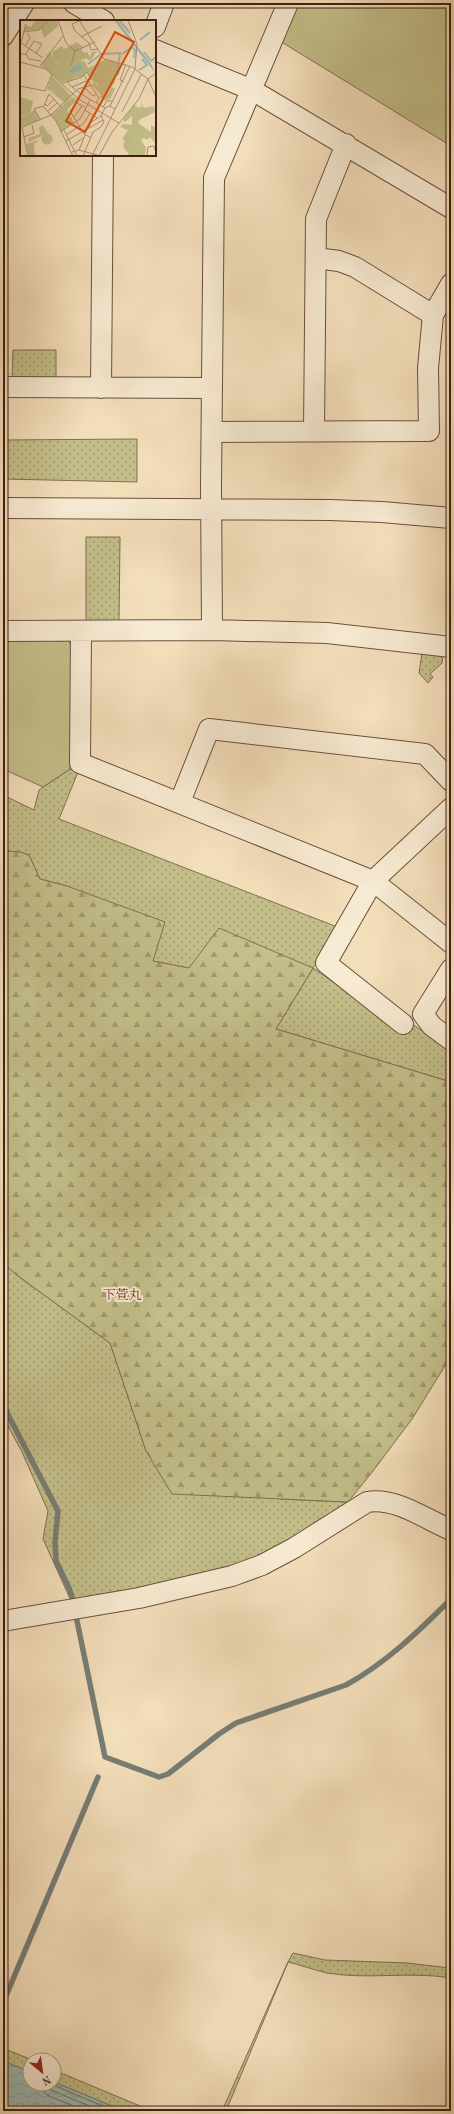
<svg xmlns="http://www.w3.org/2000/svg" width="454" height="2114" viewBox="0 0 454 2114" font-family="'Old Standard TT','Noto Serif JP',serif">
<defs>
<pattern id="grass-dots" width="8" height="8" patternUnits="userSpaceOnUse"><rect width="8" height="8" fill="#c3bf8a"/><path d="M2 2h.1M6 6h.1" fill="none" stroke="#a09b6f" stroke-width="1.8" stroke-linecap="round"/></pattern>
<pattern id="forest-firs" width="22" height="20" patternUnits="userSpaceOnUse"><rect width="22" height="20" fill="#c3bf8a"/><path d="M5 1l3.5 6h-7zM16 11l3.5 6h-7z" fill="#a09b6f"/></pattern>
<pattern id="water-waves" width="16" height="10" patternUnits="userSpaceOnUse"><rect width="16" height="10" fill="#9dbbb5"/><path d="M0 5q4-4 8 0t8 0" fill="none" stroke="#88a09b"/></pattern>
</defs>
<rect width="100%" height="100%" fill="#f3deba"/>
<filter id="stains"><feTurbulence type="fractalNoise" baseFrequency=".005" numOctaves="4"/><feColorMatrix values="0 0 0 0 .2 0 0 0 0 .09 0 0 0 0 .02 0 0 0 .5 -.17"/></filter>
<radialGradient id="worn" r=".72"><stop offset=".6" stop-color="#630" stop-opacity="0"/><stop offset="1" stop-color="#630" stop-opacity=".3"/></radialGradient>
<path fill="url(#grass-dots)" stroke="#816f4e" d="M 13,350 L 56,350 L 56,378 L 12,378 Z
M 137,439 L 137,482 L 3,479 L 3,440 Z
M 86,537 L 120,537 L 119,622 L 86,622 Z
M 422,653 L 443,655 L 442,663 L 430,674 L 433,677 L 428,683 L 419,673 Z
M 70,769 L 78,772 L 59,819 L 340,928 L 313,968 L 402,1030 L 408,1021 L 451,1051 L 451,1082 L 276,1029 L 313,968 L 189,969 L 153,961 L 67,886 L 40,879 L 29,855 L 20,852 L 4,851 L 3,853 L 3,795 L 34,810 L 39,790 Z
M 3,1263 L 18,1276 L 110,1343 L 146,1451 L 280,1499 L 348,1502 L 333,1514 L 254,1560 L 217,1572 L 72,1603 L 43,1539 L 48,1511 L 22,1452 L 3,1417 Z
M 293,1953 L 325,1960 L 407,1963 L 450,1968 L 451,1978 C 410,1971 368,1980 327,1973 C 314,1970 301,1965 288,1962 L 226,2111 L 222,2111 L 288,1962 Z
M 3,2048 L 32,2060 L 30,2060 L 30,2072 L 3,2061 Z
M 54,2070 L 152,2111 L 124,2111 L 54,2082 Z"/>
<path fill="url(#forest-firs)" stroke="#816f4e" d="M 4,851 L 20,852 L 29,855 L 40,879 L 67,886 L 165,922 L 153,961 L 189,968 L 219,928 L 313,968 L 276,1029 L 451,1082 L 451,1356 L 412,1419 L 373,1471 L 348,1502 L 172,1494 L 146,1451 L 110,1343 L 18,1276 L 3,1263 Z"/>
<path fill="#c3bf8a" stroke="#816f4e" d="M 298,3 L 451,3 L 451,146 L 280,41 Z
M 3,638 L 67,639 L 72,646 L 70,769 L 43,787 L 3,769 Z"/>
<path fill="url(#water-waves)" stroke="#777d74" d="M 3,2061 L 30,2072 L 30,2084 L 54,2084 L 54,2082 L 124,2111 L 3,2111 Z"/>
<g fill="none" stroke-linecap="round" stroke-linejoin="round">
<path stroke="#6e6d64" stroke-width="1" d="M 38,2084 L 47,2095 L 85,2111
M 45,2084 L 51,2090 L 101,2111
M 51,2084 L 114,2111"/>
<path stroke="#777d74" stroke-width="5.5" d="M 3,1405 L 58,1511 L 55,1542 L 56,1561 L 69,1588 L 73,1600
M 76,1616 L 105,1757 L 159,1777 L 168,1774 L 219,1734 L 236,1723 L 346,1685 C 386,1663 419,1631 451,1599
M 3,2003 L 98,1777"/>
<defs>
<path id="minor" d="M 74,3 L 104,21
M 155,27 L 164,3
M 3,36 L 24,3
M 155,50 L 252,90 L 451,208
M 316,258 L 339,261 L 355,267 L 433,315
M 3,387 L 212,388
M 101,388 L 103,155
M 314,431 L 316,219 L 346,144
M 213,432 L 429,431 L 428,368 L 433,315 L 451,284
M 3,508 L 330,510 L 382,512 L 451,518
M 212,630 L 211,486 L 214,178 L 288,3
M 3,631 L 212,630 L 327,633 L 451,647
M 81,631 L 80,763 L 373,881 L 451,943
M 180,802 L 209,729 L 425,754 L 451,781
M 451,969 L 423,1014 L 432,1026 L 451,1040
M 403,1024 L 326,963 L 373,881 L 451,808
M 3,1621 L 139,1598 L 232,1576 L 262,1565 L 294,1548 L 367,1502 C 396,1497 425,1519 451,1530"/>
</defs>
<use href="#minor" stroke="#6c4f3c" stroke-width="22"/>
<use href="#minor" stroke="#f7ead2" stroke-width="20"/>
</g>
<g text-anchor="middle" stroke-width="4" stroke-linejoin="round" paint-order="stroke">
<g font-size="13" fill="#7a1f14" stroke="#f7ead2">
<text x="122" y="1299">下萱丸</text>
</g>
</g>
<g transform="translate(20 20)">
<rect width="136" height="136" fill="#f3deba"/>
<path d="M 85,40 L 99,42 L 95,62 L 92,52 L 93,47 ZM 67,51 L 69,51 L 77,62 L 75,63 L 86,75 L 92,67 L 95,69 L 90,79 L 85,81 L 80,77 L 81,75 L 72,65 L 74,63 ZM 42,66 L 51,76 L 45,83 L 30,71 L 35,72 ZM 22,105 L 28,113 L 9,122 L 8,118 L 20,114 L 19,108 Z" fill="#c3bf8a"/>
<path d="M 16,0 L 37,0 L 38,6 L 24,18 L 21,9 L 3,11 L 6,5 L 11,7 ZM 57,22 L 64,28 L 61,29 L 64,33 L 67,32 L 70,37 L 72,32 L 77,31 L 70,41 L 67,38 L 61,40 L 66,49 L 85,40 L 93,45 L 92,52 L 95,62 L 85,76 L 69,51 L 44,64 L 21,45 L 24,40 L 41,45 L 33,39 L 32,32 L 42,26 L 44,29 ZM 120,79 L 124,88 L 134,86 L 135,92 L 119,100 L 118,103 L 131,112 L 131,105 L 136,108 L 136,124 L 130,117 L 127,120 L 124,118 L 121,120 L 126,128 L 125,136 L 110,136 L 103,126 L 105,121 L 102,119 L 108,110 L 100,107 L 103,104 L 112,105 L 112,96 L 105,102 L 103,100 L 114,85 L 119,88 L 122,86 ZM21.5 119a5.5 5.5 0 1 1 11 0a5.5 5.5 0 1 1-11 0ZM 20,120 L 14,124 L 15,135 L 9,136 L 6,124 Z" fill="#c3bf8a"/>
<path d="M 30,31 L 33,39 L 41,46 L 47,48 L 64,41 L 69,49 L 62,57 L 51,58 L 44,64 L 21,45 ZM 32,56 L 42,66 L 37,72 L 27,70 ZM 0,77 L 13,81 L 11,91 L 7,94 L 15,90 L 20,100 L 0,107 L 0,97 L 7,95 L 0,96 ZM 52,77 L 57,80 L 47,90 L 54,103 L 41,111 L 32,95 Z" fill="#c3bf8a"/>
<path d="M 94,0 L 97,0 L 131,44 L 136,54 ZM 60,43 L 64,50 L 49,53 L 51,49 Z" fill="#9dbbb5"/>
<path fill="none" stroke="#9dbbb5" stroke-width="2" d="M 99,0 L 110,13M 120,20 L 130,12M 124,32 L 131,41 L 136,37M 81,34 L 100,33 L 99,42M 102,34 L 112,27 L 115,30 L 114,38M 68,44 L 80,35M 119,50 L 127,45 L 122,39M 98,55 L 99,43"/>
<path fill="none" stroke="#ab9277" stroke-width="1" d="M 38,0 L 46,23 L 55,31 L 51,46M 59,0 L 84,39 L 112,47 L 128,59 L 136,77M 59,1 L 52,4 L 55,11 L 69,23 L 71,30 L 78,29M 6,4 L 1,23 L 23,38M 3,12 L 19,10 L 28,0M 61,17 L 82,6M 5,26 L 10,18 L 7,13M 55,31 L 75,22M 0,34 L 6,34 L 14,21 L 22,24 L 16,33M 6,34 L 9,39 L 21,41M 0,42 L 26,49 L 57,78 L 99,103M 20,46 L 43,16M 64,55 L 79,78 L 76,83M 104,62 L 100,60 L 106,44M 0,66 L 25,71 L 32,54M 52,67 L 71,59 L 67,52 L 62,57 L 47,62 L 52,67 L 57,71 L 66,77 L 85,88M 64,67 L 73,76 L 76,74M 25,84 L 27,86 L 34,79M 23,86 L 36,101 L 53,136M 24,86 L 29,74 L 41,87M 90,86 L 110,46M 83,87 L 87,81 L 93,81M 66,88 L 57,83 L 50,91 L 64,114 L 70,117M 65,90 L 77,98M 28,91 L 37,83M 102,92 L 121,55M 54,97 L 62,86M 21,100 L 14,89 L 23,86M 0,108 L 31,95 L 58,69 L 72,65M 2,108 L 8,136M 69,108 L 70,103 L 81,96 L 85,88 L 90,86 L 95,89M 44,110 L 57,136M 40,112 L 60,99 L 70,80M 46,115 L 64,103 L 70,93M 4,117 L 14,113 L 12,105M 46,121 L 83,100M 53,125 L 63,118M 59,130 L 65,115M 52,132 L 59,130 L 81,136M 63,136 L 73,112 L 81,107 L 84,102 L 81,96M 72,136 L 115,49 L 117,24 L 108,0M 79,136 L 92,112 L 119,79 L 128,59 L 136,53M 127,136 L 128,127 L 134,126 L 135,130"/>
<path fill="#d7530d" fill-opacity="0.15" stroke="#d7530d" stroke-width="2" d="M 95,12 L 114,22 L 65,112 L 46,101 Z"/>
<rect width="136" height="136" fill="none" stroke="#3f1f12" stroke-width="2"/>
</g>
<rect width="454" height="2114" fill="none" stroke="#f3deba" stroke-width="16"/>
<rect x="4" y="4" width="446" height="2106" fill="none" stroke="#3f1f12" stroke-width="2"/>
<rect x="8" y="8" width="438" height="2098" fill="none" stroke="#3f1f12"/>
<g transform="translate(42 2072) rotate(151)"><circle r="19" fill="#f7ead2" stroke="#ad9985"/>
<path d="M0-3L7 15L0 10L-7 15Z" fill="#8f2418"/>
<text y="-6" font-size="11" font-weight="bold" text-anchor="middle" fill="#3f1f12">N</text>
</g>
<rect width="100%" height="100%" filter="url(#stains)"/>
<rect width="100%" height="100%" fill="url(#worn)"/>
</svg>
